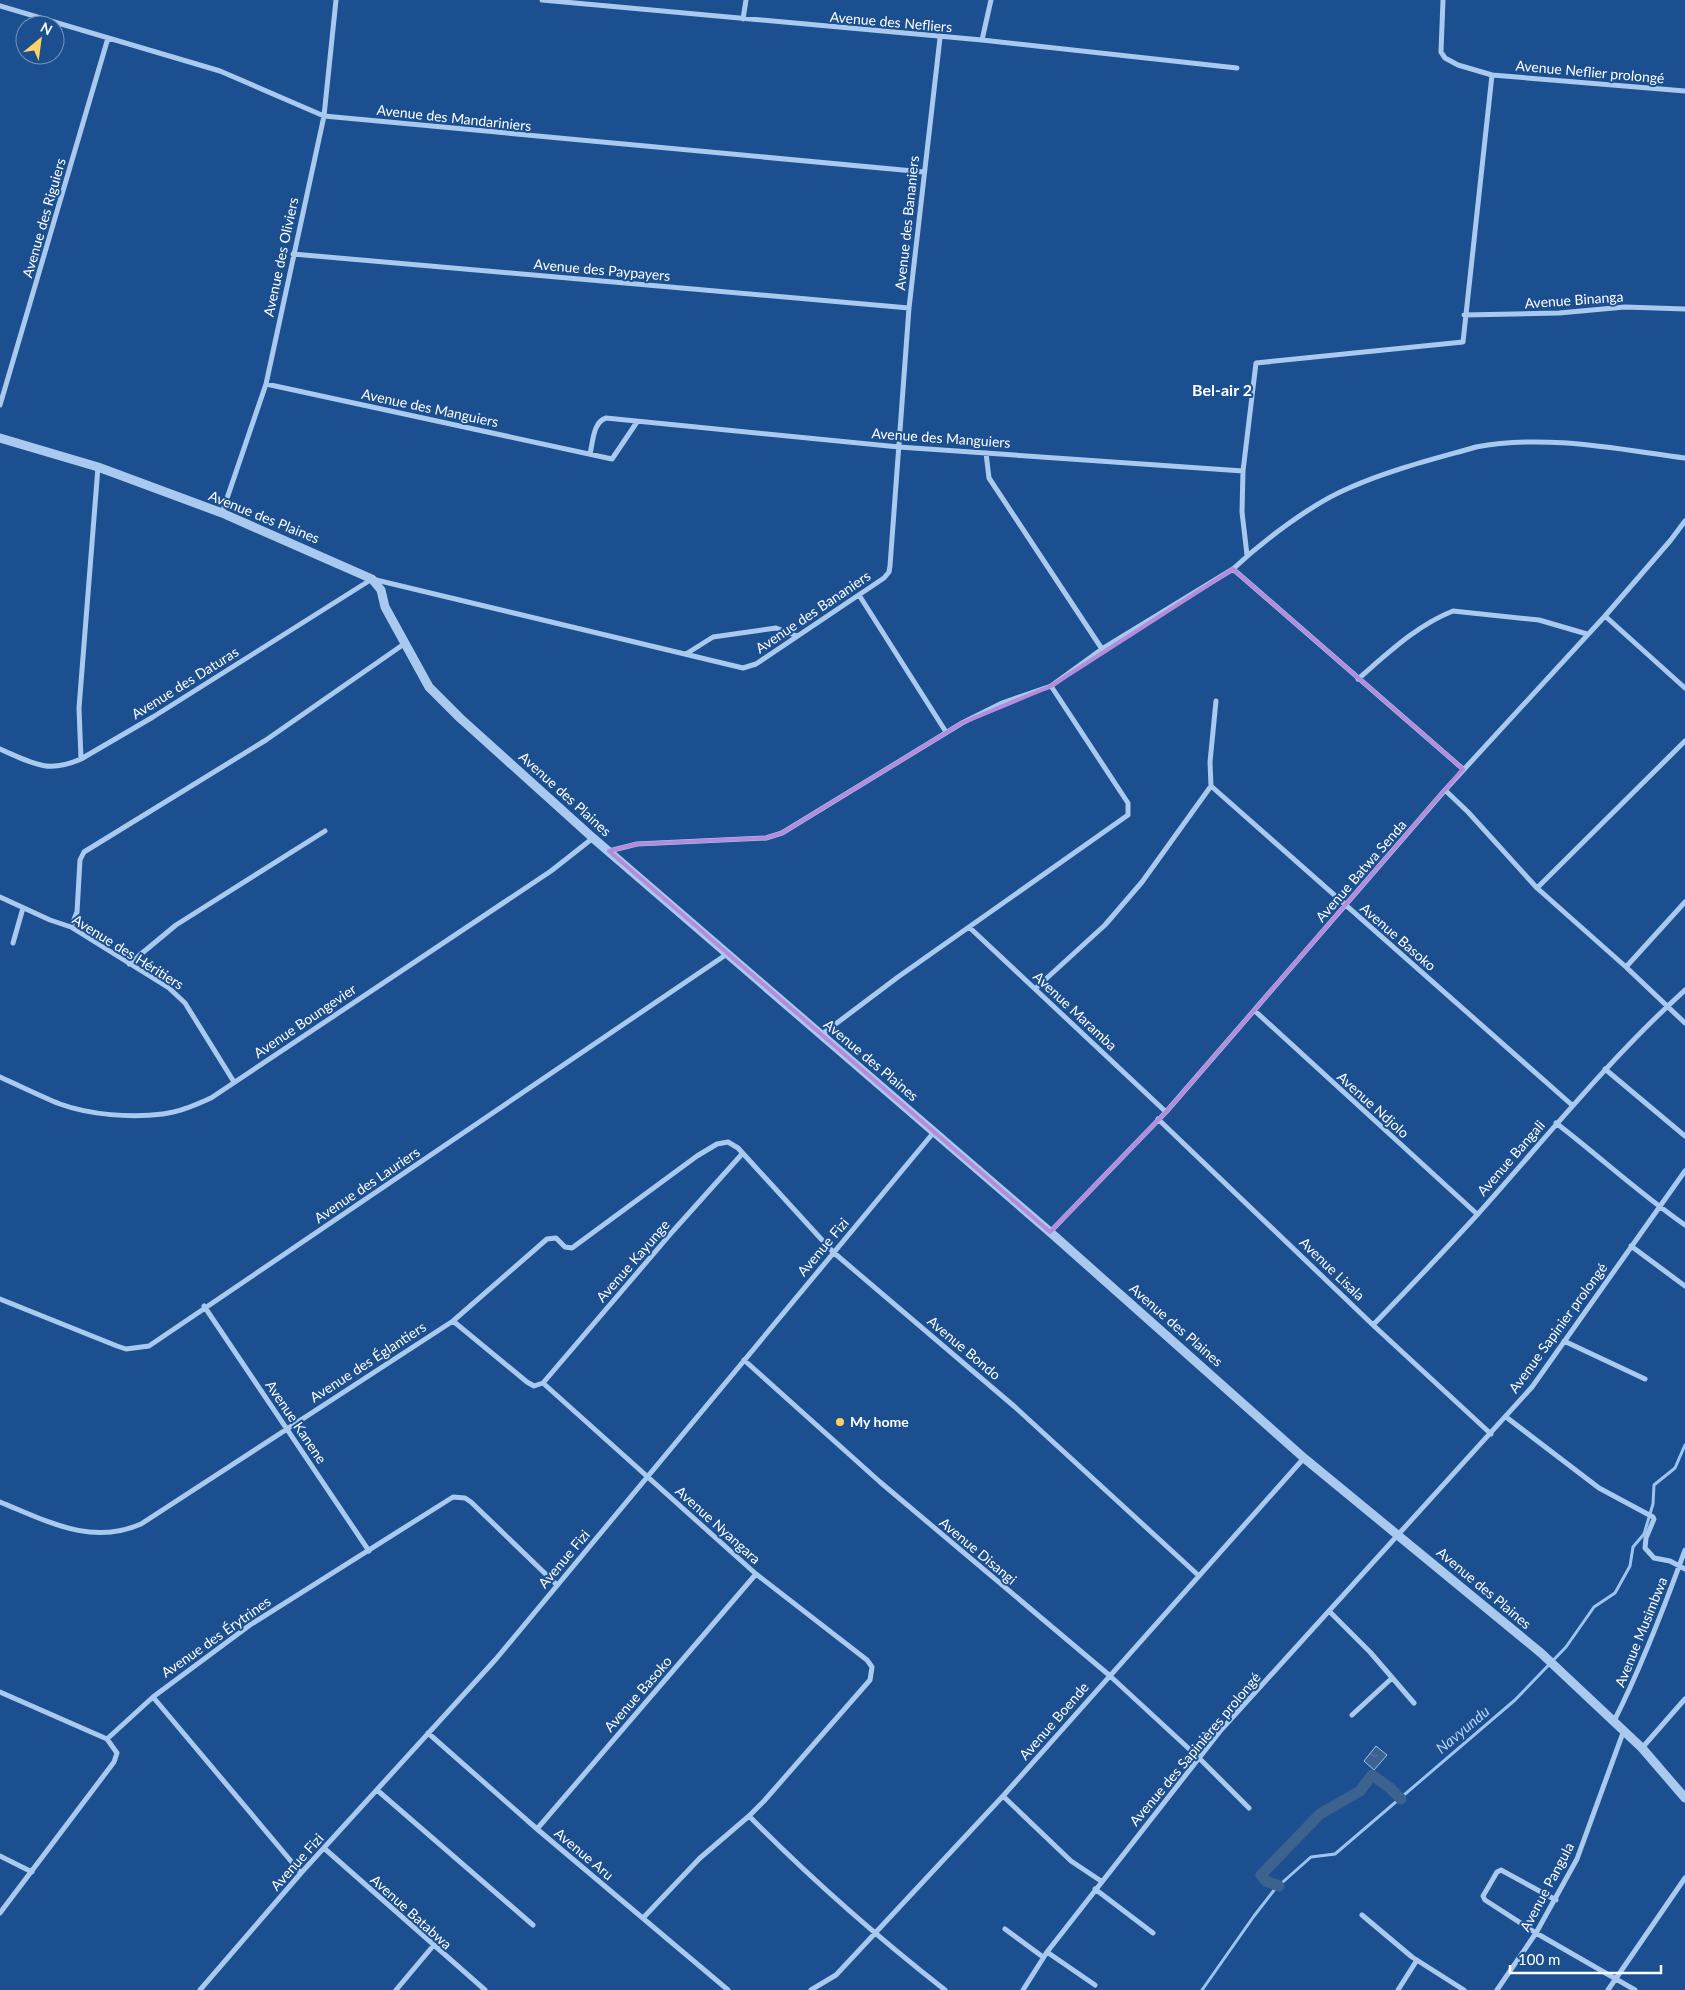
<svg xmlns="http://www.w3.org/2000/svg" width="1685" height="1990" viewBox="0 0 1685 1990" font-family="Lato,sans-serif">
<defs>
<pattern id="water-ripples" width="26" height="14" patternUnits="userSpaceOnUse" patternTransform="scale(1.25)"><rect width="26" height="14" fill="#3c6290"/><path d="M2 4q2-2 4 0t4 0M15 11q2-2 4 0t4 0" fill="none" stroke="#597aa1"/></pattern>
</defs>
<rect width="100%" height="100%" fill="#1b4f8f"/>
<path fill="url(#water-ripples)" stroke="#9cc4f0" d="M 1376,1746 L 1387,1755 L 1374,1770 L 1364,1761 Z"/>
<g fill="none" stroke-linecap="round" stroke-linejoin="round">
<path stroke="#9cc4f0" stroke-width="3" d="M 1202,1990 L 1254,1916 L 1275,1889 L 1311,1857 L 1335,1854 L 1515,1700 L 1566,1647 L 1594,1607 L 1615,1593 L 1630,1566 L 1633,1547 L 1644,1534 L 1653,1504 L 1654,1485 L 1675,1468 L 1685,1445"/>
<path stroke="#3c6290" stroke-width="11" d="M 1279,1886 L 1266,1881 L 1261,1875 L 1320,1814 L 1360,1791 L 1372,1775 L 1390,1788 L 1401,1799"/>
<path stroke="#a9c9ee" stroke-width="5" d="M 542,0 L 982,40 L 1237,68
M 1443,0 L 1441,52 L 1445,58 L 1458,65 L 1492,75 L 1685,91
M 0,6 L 220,71 L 324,116 L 924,172
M 743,19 L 746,0
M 982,40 L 991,0
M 293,254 L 909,308
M 1464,315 L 1559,313 L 1625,307 L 1685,309
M 266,384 L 612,459 L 637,422
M 0,405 L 108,38
M 986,453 L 989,478 L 1102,649
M 590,454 C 593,442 593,422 606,418 L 899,447 L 1243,471
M 222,513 L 266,384 L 324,116 L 336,0
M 1247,555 L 1242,512 L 1243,471 L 1256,363 L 1463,342 L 1492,75
M 1233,569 L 1463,769
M 859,595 L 946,732
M 1605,616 L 1685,688
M 686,654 L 713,637 L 776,628 L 797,636
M 1358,679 C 1387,654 1417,625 1453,611 L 1539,620 L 1587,634
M 0,749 C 32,763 47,774 81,759 L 153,717 L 372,579 L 743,668 L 756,664 L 884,578 L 889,572 L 890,566 L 909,308 L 940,38
M 81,759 L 79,708 L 98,467
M 1211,786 L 1572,1105
M 1445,790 L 1468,812 L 1537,888 L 1626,967 L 1685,1023
M 609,851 L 637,844 L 766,838 L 782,833 L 962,723 L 1002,703 L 1051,686 L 1102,649 L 1233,569 C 1263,541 1311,504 1349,488 C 1389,470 1434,459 1476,447 C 1546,434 1616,449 1685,458
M 1537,888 L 1685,741
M 0,897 L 50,920 L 71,927 L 169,988 L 185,1003 L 234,1082
M 71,927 L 77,912 L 80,860 L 84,852 L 266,740 L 404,644
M 969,927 L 1166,1112
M 13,943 L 23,908
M 129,964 L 176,925 L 325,831
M 1626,967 L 1685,902
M 1036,988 L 1105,925 L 1142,882 L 1211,786 L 1210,762 L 1216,701
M 1255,1011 L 1477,1214
M 821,1035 L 898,977 L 1128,815 L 1128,803 L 1051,686
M 1605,1069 L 1685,1136
M 0,1077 C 20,1086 40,1096 60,1104 C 90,1115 131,1118 163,1114 C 180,1112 195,1105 211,1098 L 551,871 L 593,838
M 1158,1119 L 1373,1325 L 1491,1434
M 1556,1123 C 1599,1156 1640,1194 1685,1225
M 1050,1232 L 1166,1112 L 1445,790 L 1605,616 L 1670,541 L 1685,521
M 1631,1246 L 1685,1286
M 0,1299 L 117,1346 L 126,1349 L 149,1346 L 727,954
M 204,1306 L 369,1551
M 453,1321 L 527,1382 L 534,1386 L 543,1383
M 1373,1325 C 1408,1289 1443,1252 1477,1215 C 1545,1139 1609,1059 1685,990
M 1564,1341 L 1645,1379
M 744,1360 L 880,1482 L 1109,1675 L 1199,1758 L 1249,1808
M 543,1383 L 756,1574 L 867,1660 L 872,1667 L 870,1680 L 764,1801 L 749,1816 L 700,1858 L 643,1918
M 543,1383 L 673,1231 L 742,1154
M 1506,1417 L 1599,1488 L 1653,1517 L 1654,1519 L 1646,1538 L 1645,1548 L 1654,1558 L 1670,1561 L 1685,1569
M 0,1502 C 47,1521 91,1546 141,1524 L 453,1321 L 547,1239 L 556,1238 L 565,1247 L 572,1248 L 697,1156 L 717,1144 L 728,1142 L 738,1148 L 833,1252 L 1015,1407 L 1198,1575
M 1329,1611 L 1370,1652 L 1414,1703
M 0,1692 L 107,1739 L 117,1753 L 114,1762 L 0,1913
M 153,1697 L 301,1873
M 1352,1715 L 1392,1678
M 1614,1721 C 1642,1666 1664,1608 1685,1550
M 428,1733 L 537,1829 L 728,1990
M 107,1739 L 153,1697 L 250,1625 L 453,1497 L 465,1498 L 471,1502 L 557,1585
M 1642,1748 L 1685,1699
M 377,1790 L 533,1925
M 1003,1796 L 1071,1861 L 1101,1881
M 749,1816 C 811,1879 876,1936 945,1990
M 537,1829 L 756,1574
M 325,1849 L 485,1990
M 0,1856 L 32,1872
M 1095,1889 L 1153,1933
M 1556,1900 L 1501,1870 L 1497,1872 L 1483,1896 L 1485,1900 L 1536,1933 L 1635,1990
M 1362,1915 L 1412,1957 L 1464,1990
M 1005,1929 L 1043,1957
M 1047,1952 L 1095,1985
M 200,1990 L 301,1873 L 496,1659 L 934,1132
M 396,1990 L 433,1946
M 811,1990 L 836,1975 L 1003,1796 L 1304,1458
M 1023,1990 L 1047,1952 L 1221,1730 L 1532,1387 L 1685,1171
M 1398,1990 L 1417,1960
M 1497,1990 L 1536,1933 L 1577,1859 L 1624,1730
M 1608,1990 L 1685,1878"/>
<path stroke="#a9c9ee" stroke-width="9" d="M 0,438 L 98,467 L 222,513 L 372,579 L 381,590 L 385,607 L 429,687 L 460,718 L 593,838 L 1050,1232 L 1304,1458 L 1541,1653 L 1642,1748 L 1685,1798"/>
</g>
<path fill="none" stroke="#b68bdc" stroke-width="4" stroke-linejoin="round" d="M 1233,569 L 1463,769 L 1166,1112 L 1050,1232 L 609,851 L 637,844 L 766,838 L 782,833 L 962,723 L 1051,686 Z"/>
<circle fill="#ffd166" stroke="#1b4f8f" stroke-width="2" cx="840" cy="1422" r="5"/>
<g text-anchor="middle" stroke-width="4" stroke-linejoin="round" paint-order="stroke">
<g font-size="14" fill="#fff" stroke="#1b4f8f">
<text transform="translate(891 22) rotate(5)" y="5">Avenue des Nefliers</text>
<text transform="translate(1590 72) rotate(5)" y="5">Avenue Neflier prolongé</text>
<text transform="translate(454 118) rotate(6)" y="5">Avenue des Mandariniers</text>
<text transform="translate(44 218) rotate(-74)" y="5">Avenue des Riguiers</text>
<text transform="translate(907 223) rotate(-84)" y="5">Avenue des Bananiers</text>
<text transform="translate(281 257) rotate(-78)" y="5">Avenue des Oliviers</text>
<text transform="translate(602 270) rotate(5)" y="5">Avenue des Paypayers</text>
<text transform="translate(1574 300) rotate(-4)" y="5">Avenue Binanga</text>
<text transform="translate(430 408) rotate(12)" y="5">Avenue des Manguiers</text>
<text transform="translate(941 438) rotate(4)" y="5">Avenue des Manguiers</text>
<text transform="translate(264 517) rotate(22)" y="5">Avenue des Plaines</text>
<text transform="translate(813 612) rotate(-34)" y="5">Avenue des Bananiers</text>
<text transform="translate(185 683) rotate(-32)" y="5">Avenue des Daturas</text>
<text transform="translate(565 794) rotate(42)" y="5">Avenue des Plaines</text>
<text transform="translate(1361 871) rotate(-49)" y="5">Avenue Batwa Senda</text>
<text transform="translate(1398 937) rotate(41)" y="5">Avenue Basoko</text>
<text transform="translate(128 952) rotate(32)" y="5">Avenue des Héritiers</text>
<text transform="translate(1075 1011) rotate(43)" y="5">Avenue Maramba</text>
<text transform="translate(305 1021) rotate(-34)" y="5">Avenue Boungevier</text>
<text transform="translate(871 1060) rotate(40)" y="5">Avenue des Plaines</text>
<text transform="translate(1373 1105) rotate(42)" y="5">Avenue Ndjolo</text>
<text transform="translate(1511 1158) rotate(-49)" y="5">Avenue Bangali</text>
<text transform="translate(367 1185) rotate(-34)" y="5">Avenue des Lauriers</text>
<text transform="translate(823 1247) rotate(-50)" y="5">Avenue Fizi</text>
<text transform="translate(633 1261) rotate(-49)" y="5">Avenue Kayunge</text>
<text transform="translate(1332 1269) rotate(44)" y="5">Avenue Lisala</text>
<text transform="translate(1176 1325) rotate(41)" y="5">Avenue des Plaines</text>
<text transform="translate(1558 1328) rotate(-54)" y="5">Avenue Sapinier prolongé</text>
<text transform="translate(964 1348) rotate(40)" y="5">Avenue Bondo</text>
<text transform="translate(368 1362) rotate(-33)" y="5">Avenue des Églantiers</text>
<text transform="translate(296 1422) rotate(56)" y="5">Avenue Kanene</text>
<text transform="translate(718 1525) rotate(42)" y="5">Avenue Nyangara</text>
<text transform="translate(978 1551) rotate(40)" y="5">Avenue Disangi</text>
<text transform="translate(564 1559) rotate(-50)" y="5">Avenue Fizi</text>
<text transform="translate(1484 1588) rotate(40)" y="5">Avenue des Plaines</text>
<text transform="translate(1641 1632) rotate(-68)" y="5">Avenue Musimbwa</text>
<text transform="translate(216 1637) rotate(-35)" y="5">Avenue des Érytrines</text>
<text transform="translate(638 1694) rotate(-49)" y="5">Avenue Basoko</text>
<text transform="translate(1054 1721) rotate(-49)" y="5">Avenue Boende</text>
<text transform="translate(1195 1749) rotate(-50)" y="5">Avenue des Sapinières prolongé</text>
<text transform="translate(584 1854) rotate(40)" y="5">Avenue Aru</text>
<text transform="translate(297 1862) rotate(-48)" y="5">Avenue Fizi</text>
<text transform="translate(1547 1887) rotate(-62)" y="5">Avenue Pangula</text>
<text transform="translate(411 1912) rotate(42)" y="5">Avenue Batabwa</text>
</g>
<g font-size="14" font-weight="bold" fill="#fff" stroke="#1b4f8f" text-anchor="start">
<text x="850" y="1427">My home</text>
</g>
<g font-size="15" font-style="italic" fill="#b5d3f5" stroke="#1b4f8f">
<text transform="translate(1463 1730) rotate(-40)" y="5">Navyundu</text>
</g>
<g font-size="16" font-weight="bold" fill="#fff" stroke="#1b4f8f">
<text x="1222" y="396">Bel-air 2</text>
</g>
</g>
<g transform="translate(40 40) rotate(29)"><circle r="24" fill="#1b4f8f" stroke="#7695bc"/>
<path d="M0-4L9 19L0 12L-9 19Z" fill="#ffd166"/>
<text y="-8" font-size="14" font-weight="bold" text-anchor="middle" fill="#ffffff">N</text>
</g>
<path d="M1510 1965v8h151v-8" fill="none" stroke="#ffffff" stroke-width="2.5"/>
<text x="1518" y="1965" font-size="15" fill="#ffffff" stroke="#1b4f8f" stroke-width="4" paint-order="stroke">100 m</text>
</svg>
